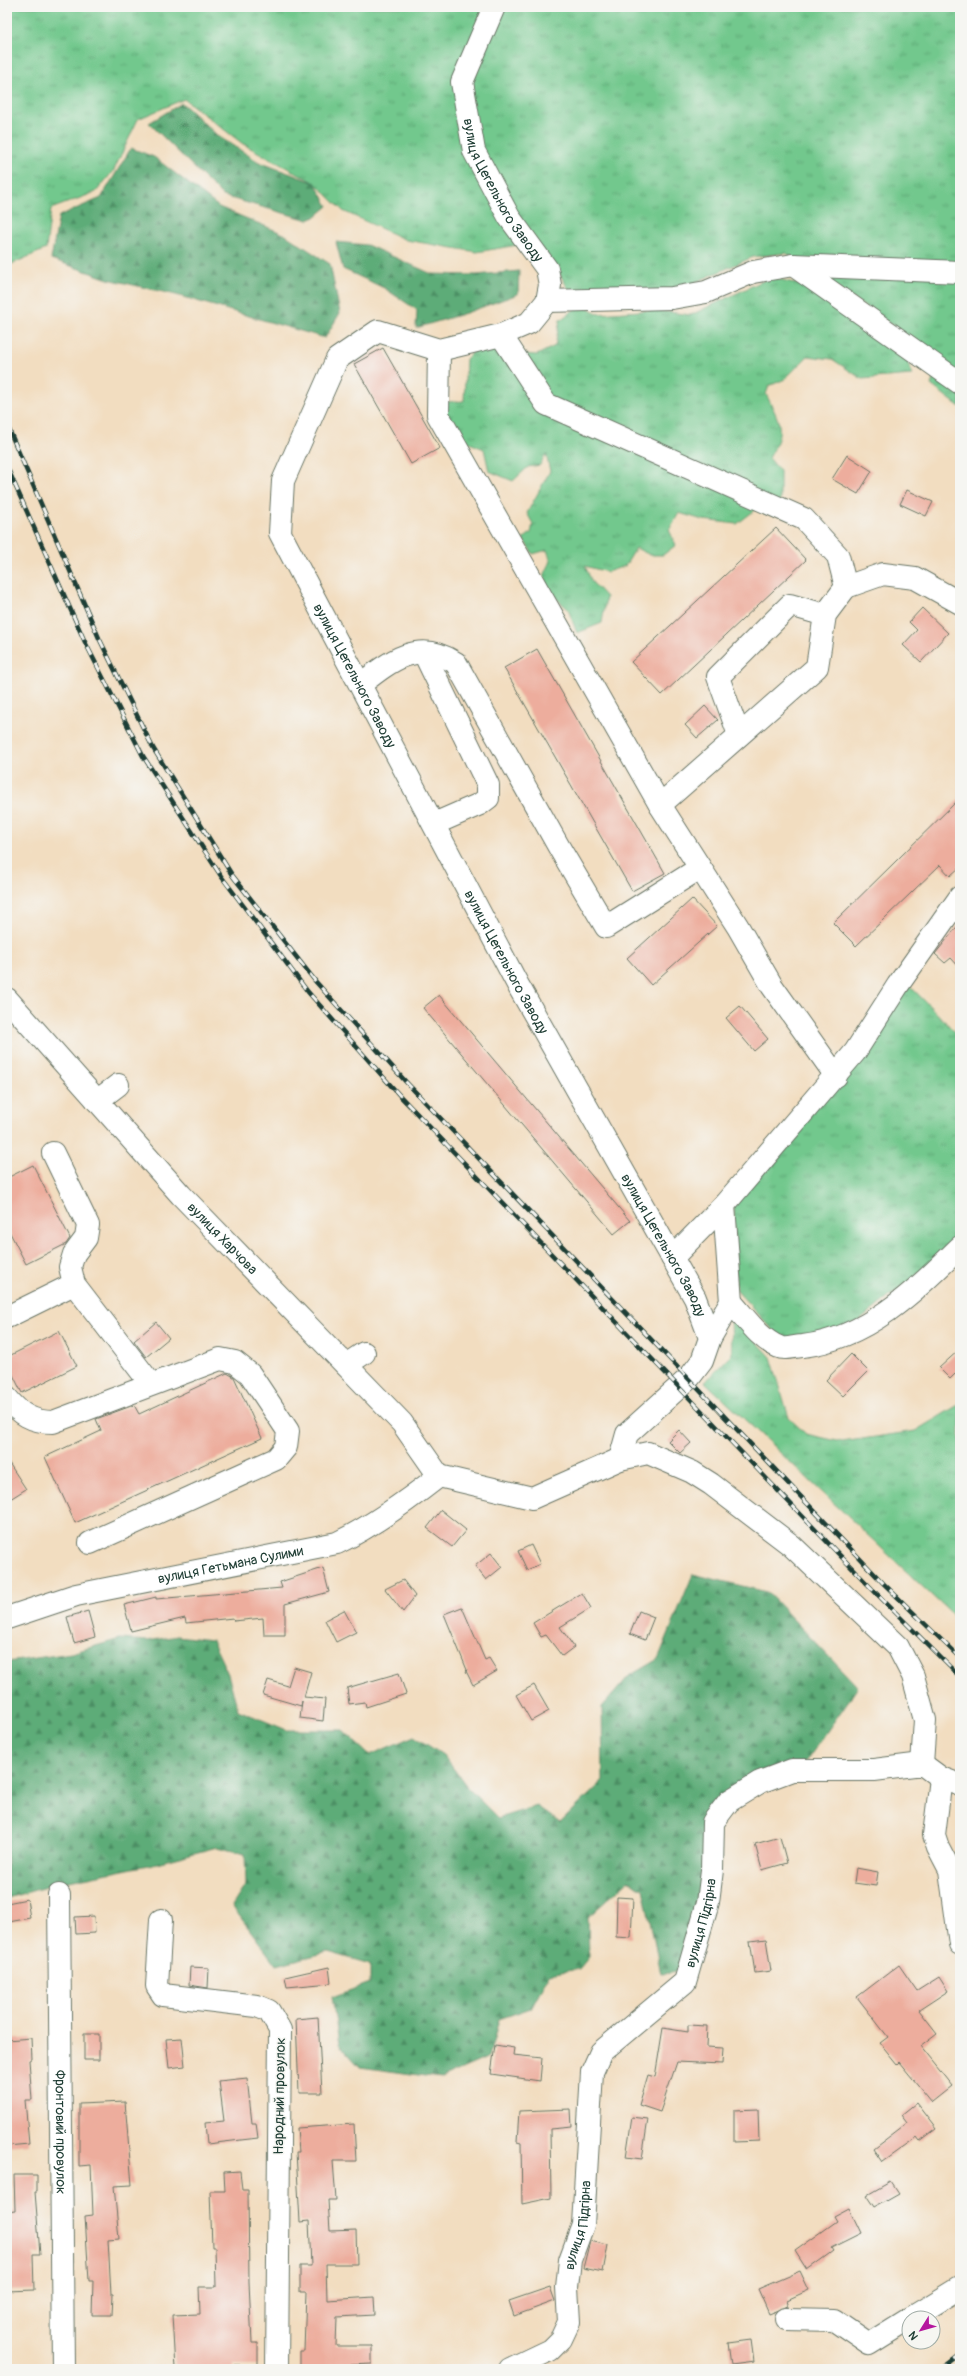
<svg xmlns="http://www.w3.org/2000/svg" width="967" height="2376" viewBox="0 0 967 2376" font-family="Pangolin,sans-serif">
<defs>
<pattern id="grass-tufts" width="24" height="20" patternUnits="userSpaceOnUse"><rect width="24" height="20" fill="#72c88d"/><path d="M3 7l-1-3M5 7V3M7 7l1-3M15 17l-1-3M17 17v-4M19 17l1-3" fill="none" stroke="#5da474"/></pattern>
<pattern id="forest-firs" width="22" height="20" patternUnits="userSpaceOnUse"><rect width="22" height="20" fill="#5dac78"/><path d="M5 1l3.5 6h-7zM16 11l3.5 6h-7z" fill="#4c8d63"/></pattern>
</defs>
<rect width="100%" height="100%" fill="#f6f6f2"/>
<filter id="ink" filterUnits="userSpaceOnUse"><feTurbulence type="fractalNoise" baseFrequency=".025" numOctaves="2"/><feDisplacementMap in="SourceGraphic" scale="8" xChannelSelector="R" yChannelSelector="G"/><feConvolveMatrix kernelMatrix="1 2 1 2 8 2 1 2 1" color-interpolation-filters="sRGB"/></filter>
<filter id="wash" filterUnits="userSpaceOnUse"><feTurbulence type="fractalNoise" baseFrequency=".012" numOctaves="4" result="noise"/><feDisplacementMap in="SourceGraphic" scale="16" xChannelSelector="R" yChannelSelector="G"/><feGaussianBlur stdDeviation="0.9" result="paint"/><feColorMatrix in="noise" values="0 0 0 0 0 0 0 0 0 0 0 0 0 0 0 0 0 1.4 0 .05"/><feComposite in="paint" operator="in"/></filter>
<g filter="url(#wash)">
<rect width="100%" height="100%" fill="#f2ddc0"/>
<path fill="url(#grass-tufts)" stroke="#488260" d="M 7,7 L 960,7 L 960,407 L 931,385 L 940,358 L 786,253 L 753,257 L 675,291 L 572,295 L 555,266 L 535,242 L 477,252 L 406,240 L 343,211 L 315,183 L 243,144 L 184,99 L 138,119 L 114,170 L 96,192 L 51,209 L 46,249 L 7,266 Z
M 771,277 L 809,287 L 908,362 L 912,375 L 862,379 L 832,359 L 808,356 L 785,379 L 769,386 L 766,394 C 780,423 786,429 769,458 L 780,471 L 780,508 L 759,507 L 737,524 L 703,520 L 679,513 L 669,530 L 676,545 L 663,555 L 650,555 L 636,548 L 625,566 L 607,572 L 585,566 L 592,582 L 606,597 L 602,623 L 577,633 L 568,609 L 548,591 L 544,576 L 551,561 L 547,550 L 533,554 L 523,539 L 531,533 L 533,524 L 527,513 L 550,471 L 546,454 L 540,465 L 528,467 L 513,481 L 489,471 L 484,449 L 460,439 L 445,416 L 446,402 L 464,401 L 466,359 L 478,346 L 497,345 L 511,353 L 537,355 L 555,346 L 560,320 L 582,304 L 598,314 L 654,310 L 691,315 Z
M 910,986 L 960,1037 L 960,1240 L 859,1321 L 820,1336 L 783,1341 L 736,1290 L 734,1206 Z
M 731,1314 L 771,1357 L 789,1418 L 806,1434 L 842,1442 L 915,1431 L 960,1404 L 960,1622 L 705,1382 L 732,1354 Z"/>
<path fill="url(#forest-firs)" stroke="#3e7456" d="M 182,103 L 218,136 L 259,162 L 315,183 L 328,206 L 315,217 L 308,220 L 223,196 L 149,123 Z
M 131,148 L 154,157 L 219,207 L 284,234 L 330,264 L 340,313 L 325,338 L 176,295 L 108,279 L 51,259 L 59,216 L 101,198 Z
M 336,242 L 367,245 L 432,274 L 476,275 L 519,271 L 518,294 L 466,313 L 416,328 L 417,310 L 384,288 L 343,269 Z
M 693,1574 L 767,1592 L 858,1687 L 805,1763 L 725,1797 L 680,1971 L 661,1973 L 643,1889 L 628,1881 L 588,1917 L 589,1957 L 579,1969 L 549,1974 L 531,2008 L 499,2019 L 489,2057 L 441,2078 L 360,2067 L 339,2044 L 332,1997 L 370,1983 L 370,1964 L 328,1952 L 276,1965 L 232,1906 L 246,1884 L 245,1854 L 217,1847 L 153,1864 L 64,1882 L 7,1898 L 7,1662 L 71,1653 L 120,1639 L 147,1641 L 177,1636 L 212,1640 L 228,1674 L 238,1710 L 287,1730 L 343,1730 L 370,1755 L 414,1736 L 443,1755 L 469,1789 L 498,1818 L 537,1806 L 560,1823 L 603,1781 L 602,1707 L 629,1676 L 658,1659 Z"/>
<g id="blocks">
<path fill="#edad9d" d="M 383,348 L 440,448 L 411,464 L 354,364 Z
M 847,455 L 872,471 L 858,494 L 832,479 Z
M 907,490 L 933,502 L 926,516 L 900,504 Z
M 776,528 L 806,560 L 662,695 L 631,662 Z
M 922,608 L 948,633 L 921,662 L 903,645 L 917,630 L 909,622 Z
M 537,649 L 665,873 L 632,891 L 504,668 Z
M 705,706 L 718,720 L 697,738 L 685,725 Z
M 960,798 L 960,867 L 950,876 L 940,865 L 856,946 L 833,923 Z
M 692,899 L 717,926 L 651,985 L 627,958 Z
M 960,923 L 960,968 L 951,958 L 945,963 L 935,954 Z
M 439,995 L 630,1221 L 614,1234 L 423,1008 Z
M 740,1006 L 768,1039 L 754,1051 L 726,1018 Z
M 33,1165 L 70,1238 L 66,1244 L 26,1264 L 7,1227 L 7,1178 Z
M 156,1322 L 169,1338 L 146,1357 L 134,1341 Z
M 59,1331 L 77,1366 L 22,1393 L 7,1363 L 7,1357 Z
M 960,1349 L 960,1369 L 950,1379 L 939,1368 Z
M 851,1354 L 868,1371 L 843,1396 L 826,1380 Z
M 227,1373 L 234,1377 L 262,1438 L 75,1523 L 45,1457 L 101,1431 L 96,1419 L 134,1405 L 139,1414 Z
M 679,1430 L 691,1443 L 680,1453 L 668,1441 Z
M 7,1460 L 26,1489 L 7,1501 Z
M 441,1510 L 466,1530 L 452,1547 L 427,1528 Z
M 531,1545 L 540,1564 L 527,1570 L 518,1551 Z
M 491,1553 L 502,1567 L 486,1580 L 475,1566 Z
M 323,1568 L 329,1592 L 285,1604 L 285,1635 L 264,1635 L 263,1618 L 234,1621 L 233,1618 L 186,1623 L 185,1618 L 131,1631 L 124,1605 L 156,1597 L 156,1599 L 282,1588 L 280,1582 Z
M 403,1580 L 415,1596 L 403,1612 L 385,1589 Z
M 582,1593 L 591,1608 L 560,1627 L 574,1647 L 562,1656 L 546,1635 L 541,1637 L 533,1623 Z
M 462,1607 L 485,1660 L 489,1658 L 497,1671 L 473,1685 L 466,1671 L 467,1670 L 444,1614 Z
M 344,1610 L 356,1632 L 336,1642 L 325,1620 Z
M 88,1611 L 95,1637 L 74,1643 L 67,1617 Z
M 639,1611 L 654,1617 L 645,1640 L 630,1634 Z
M 294,1667 L 311,1672 L 304,1697 L 325,1699 L 323,1721 L 300,1718 L 302,1701 L 301,1706 L 263,1695 L 268,1680 L 288,1686 Z
M 399,1673 L 406,1694 L 366,1707 L 365,1702 L 349,1704 L 347,1688 Z
M 534,1685 L 549,1711 L 531,1721 L 516,1695 Z
M 780,1837 L 787,1863 L 762,1870 L 755,1844 Z
M 856,1868 L 878,1872 L 876,1886 L 854,1883 Z
M 617,1897 L 633,1898 L 631,1938 L 616,1937 Z
M 27,1899 L 30,1918 L 9,1922 L 7,1903 Z
M 94,1916 L 95,1933 L 76,1934 L 75,1917 Z
M 766,1939 L 771,1971 L 755,1973 L 750,1941 Z
M 899,1965 L 917,1991 L 939,1977 L 948,1991 L 919,2010 L 937,2033 L 920,2046 L 952,2086 L 932,2102 L 899,2062 L 897,2064 L 880,2043 L 888,2037 L 857,1997 Z
M 190,1967 L 209,1968 L 208,1988 L 189,1985 Z
M 329,1967 L 331,1983 L 287,1987 L 285,1977 Z
M 318,2017 L 322,2093 L 299,2093 L 296,2019 Z
M 688,2025 L 707,2026 L 706,2047 L 723,2048 L 722,2064 L 677,2062 L 660,2112 L 639,2105 L 648,2075 L 655,2077 L 663,2028 L 688,2032 Z
M 84,2034 L 99,2034 L 99,2060 L 84,2060 Z
M 31,2038 L 32,2059 L 29,2060 L 32,2100 L 25,2100 L 29,2144 L 7,2146 L 7,2040 Z
M 182,2038 L 185,2066 L 169,2068 L 166,2039 Z
M 495,2045 L 514,2048 L 513,2055 L 542,2058 L 540,2081 L 491,2074 Z
M 247,2078 L 252,2123 L 256,2123 L 258,2138 L 207,2144 L 205,2123 L 224,2121 L 219,2081 Z
M 125,2102 L 132,2185 L 114,2186 L 119,2239 L 108,2240 L 111,2294 L 113,2294 L 112,2315 L 92,2315 L 93,2281 L 89,2281 L 85,2216 L 93,2215 L 91,2165 L 79,2166 L 79,2104 Z
M 916,2103 L 936,2129 L 920,2141 L 917,2137 L 882,2162 L 873,2149 L 907,2123 L 901,2115 Z
M 571,2109 L 572,2127 L 550,2129 L 551,2198 L 522,2204 L 521,2143 L 517,2142 L 519,2111 Z
M 758,2109 L 759,2141 L 734,2142 L 734,2110 Z
M 632,2117 L 648,2119 L 642,2159 L 626,2157 Z
M 354,2124 L 356,2161 L 333,2161 L 336,2200 L 328,2200 L 330,2231 L 356,2230 L 357,2264 L 326,2264 L 327,2300 L 374,2297 L 375,2315 L 337,2317 L 336,2346 L 372,2346 L 372,2363 L 350,2364 L 350,2369 L 300,2369 L 300,2351 L 304,2351 L 306,2292 L 300,2292 L 300,2266 L 311,2266 L 309,2221 L 300,2222 L 296,2152 L 299,2152 L 297,2128 Z
M 240,2171 L 242,2190 L 248,2190 L 249,2283 L 252,2343 L 258,2343 L 258,2365 L 234,2365 L 234,2369 L 175,2369 L 172,2315 L 200,2314 L 199,2287 L 216,2287 L 215,2247 L 212,2247 L 210,2191 L 225,2191 L 224,2172 Z
M 14,2175 L 37,2175 L 37,2192 L 35,2192 L 40,2254 L 33,2254 L 34,2290 L 7,2291 L 7,2212 L 15,2211 Z
M 890,2182 L 898,2194 L 875,2207 L 867,2195 Z
M 849,2208 L 861,2233 L 831,2248 L 833,2251 L 807,2270 L 795,2251 L 837,2221 L 834,2216 Z
M 590,2241 L 608,2245 L 603,2272 L 583,2268 Z
M 800,2271 L 809,2290 L 787,2300 L 789,2306 L 769,2314 L 758,2289 Z
M 550,2287 L 555,2301 L 514,2316 L 509,2301 Z
M 751,2340 L 754,2362 L 731,2365 L 728,2343 Z"/>
</g>
</g>
<g filter="url(#ink)">
<use href="#blocks" fill-opacity="0" stroke="#697565" stroke-width="1"/>
<g fill="none" stroke-linecap="round" stroke-linejoin="round">
<defs>
<g id="minor">
<path id="s1" d="M 494,7 L 462,82 L 474,151 L 509,217 L 547,269 L 550,285 L 547,301 L 529,323 L 501,335 L 439,350 L 378,331 L 337,359 L 283,481 L 280,533 L 519,987 L 695,1298 L 710,1338 L 702,1361 L 689,1378 L 627,1434 L 620,1459"/>
<path d="M 793,265 L 960,383"/>
<path d="M 547,301 L 672,298 L 706,292 L 753,272 L 793,265 L 960,272"/>
<path d="M 501,335 L 546,404 L 804,519 L 838,556 L 846,587 L 825,615 L 817,667 L 660,805"/>
<path d="M 439,350 L 438,415 L 660,805 L 738,927 L 772,986 L 836,1076"/>
<path d="M 846,587 L 883,574 L 915,578 L 960,603"/>
<path d="M 424,653 L 488,785 L 488,798 L 480,804 L 434,824"/>
<path d="M 361,684 C 390,661 419,638 456,663 L 560,849 L 606,927 L 700,868"/>
<path d="M 739,735 L 718,677 L 790,605 L 825,615"/>
<path id="s2" d="M 7,999 L 181,1195 L 402,1423 L 439,1476"/>
<path d="M 97,1101 L 118,1085"/>
<path d="M 53,1153 L 88,1225 L 86,1238 L 74,1254 L 70,1267 L 74,1284 L 151,1384"/>
<path d="M 672,1258 L 724,1205"/>
<path d="M 731,1302 L 724,1205 L 855,1052 L 898,985 L 960,897"/>
<path d="M 7,1317 L 74,1284"/>
<path d="M 710,1338 L 731,1302 C 745,1317 759,1339 779,1347 C 785,1350 797,1346 803,1346 C 868,1338 915,1291 960,1247"/>
<path d="M 346,1365 L 364,1353"/>
<path d="M 7,1398 C 20,1414 32,1422 53,1422 L 220,1359 L 235,1362 L 250,1374 L 288,1431 L 286,1447 L 276,1459 L 90,1543"/>
<path d="M 439,1476 L 532,1498 L 620,1459 L 648,1453 L 692,1472 L 711,1484 L 791,1545 L 898,1647 L 913,1676 L 925,1720 L 922,1764"/>
<path id="s3" d="M 7,1618 L 76,1595 L 337,1543 C 373,1526 407,1501 439,1476"/>
<path d="M 941,1778 L 960,1785"/>
<path id="s4" d="M 59,1895 L 63,2369"/>
<path d="M 161,1920 L 157,1986 L 163,1995 L 257,2006 L 269,2011 L 280,2030 L 277,2369"/>
<path d="M 911,2318 L 960,2288"/>
<path d="M 786,2319 L 834,2320 L 869,2344 L 909,2319"/>
<path id="s5" d="M 510,2369 L 550,2350 L 561,2339 L 569,2322 L 567,2287 L 570,2260 L 583,2225 L 592,2072 L 601,2052 L 685,1982 L 708,1902 L 712,1870 L 713,1822 L 729,1801 L 760,1782 L 792,1770 L 874,1770 L 922,1764 L 941,1778 L 934,1835 L 938,1847 L 950,1870 L 960,1944"/>
</g>
</defs>
<use href="#minor" stroke="#697565" stroke-width="24"/>
<use href="#minor" stroke="#fff" stroke-width="22"/>
<defs>
<path id="rail" d="M 7,425 L 99,638 L 153,748 L 232,875 L 316,982 L 406,1082 L 884,1584 L 960,1658
M 7,467 L 85,642 L 143,756 L 221,876 L 308,992 L 401,1097 L 876,1593 L 960,1677
M 940,2369 L 960,2354
M 955,2369 L 960,2365"/>
</defs>
<use href="#rail" stroke="#1f3d34" stroke-width="4.5"/>
<use href="#rail" stroke="#f6f6f2" stroke-width="3" stroke-dasharray="9" stroke-linecap="butt"/>
</g>
</g>
<g text-anchor="middle" stroke-width="3" stroke-linejoin="round" paint-order="stroke">
<g font-size="14" fill="#1f3d34" stroke="#f6f6f2">
<text dy="5" stroke="none"><textPath href="#s1" startOffset="199">вулиця Цегельного Заводу</textPath></text>
<text dy="5" stroke="none"><textPath href="#s1" startOffset="906">вулиця Цегельного Заводу</textPath></text>
<text dy="5" stroke="none"><textPath href="#s1" startOffset="1230">вулиця Цегельного Заводу</textPath></text>
<text dy="5" stroke="none"><textPath href="#s2" startOffset="322">вулиця Харчова</textPath></text>
<text dy="5" stroke="none"><textPath href="#s1" startOffset="1554">вулиця Цегельного Заводу</textPath></text>
<text dy="5" stroke="none"><textPath href="#s3" startOffset="230">вулиця Гетьмана Сулими</textPath></text>
<text dy="5" stroke="none"><textPath href="#s5" startOffset="524">вулиця Підгірна</textPath></text>
<text transform="translate(279 2096) rotate(-89)" y="5">Народний провулок</text>
<text dy="5" stroke="none"><textPath href="#s4" startOffset="237">Фронтовий провулок</textPath></text>
<text dy="5" stroke="none"><textPath href="#s5" startOffset="177">вулиця Підгірна</textPath></text>
</g>
</g>
<rect width="967" height="2376" fill="none" stroke="#f6f6f2" stroke-width="24"/>
<g transform="translate(921 2330) rotate(233)"><circle r="19" fill="#f6f6f2" stroke="#a0aca6"/>
<path d="M0-3L7 15L0 10L-7 15Z" fill="#b5179e"/>
<text y="-6" font-size="11" font-weight="bold" text-anchor="middle" fill="#1f3d34">N</text>
</g>
</svg>
